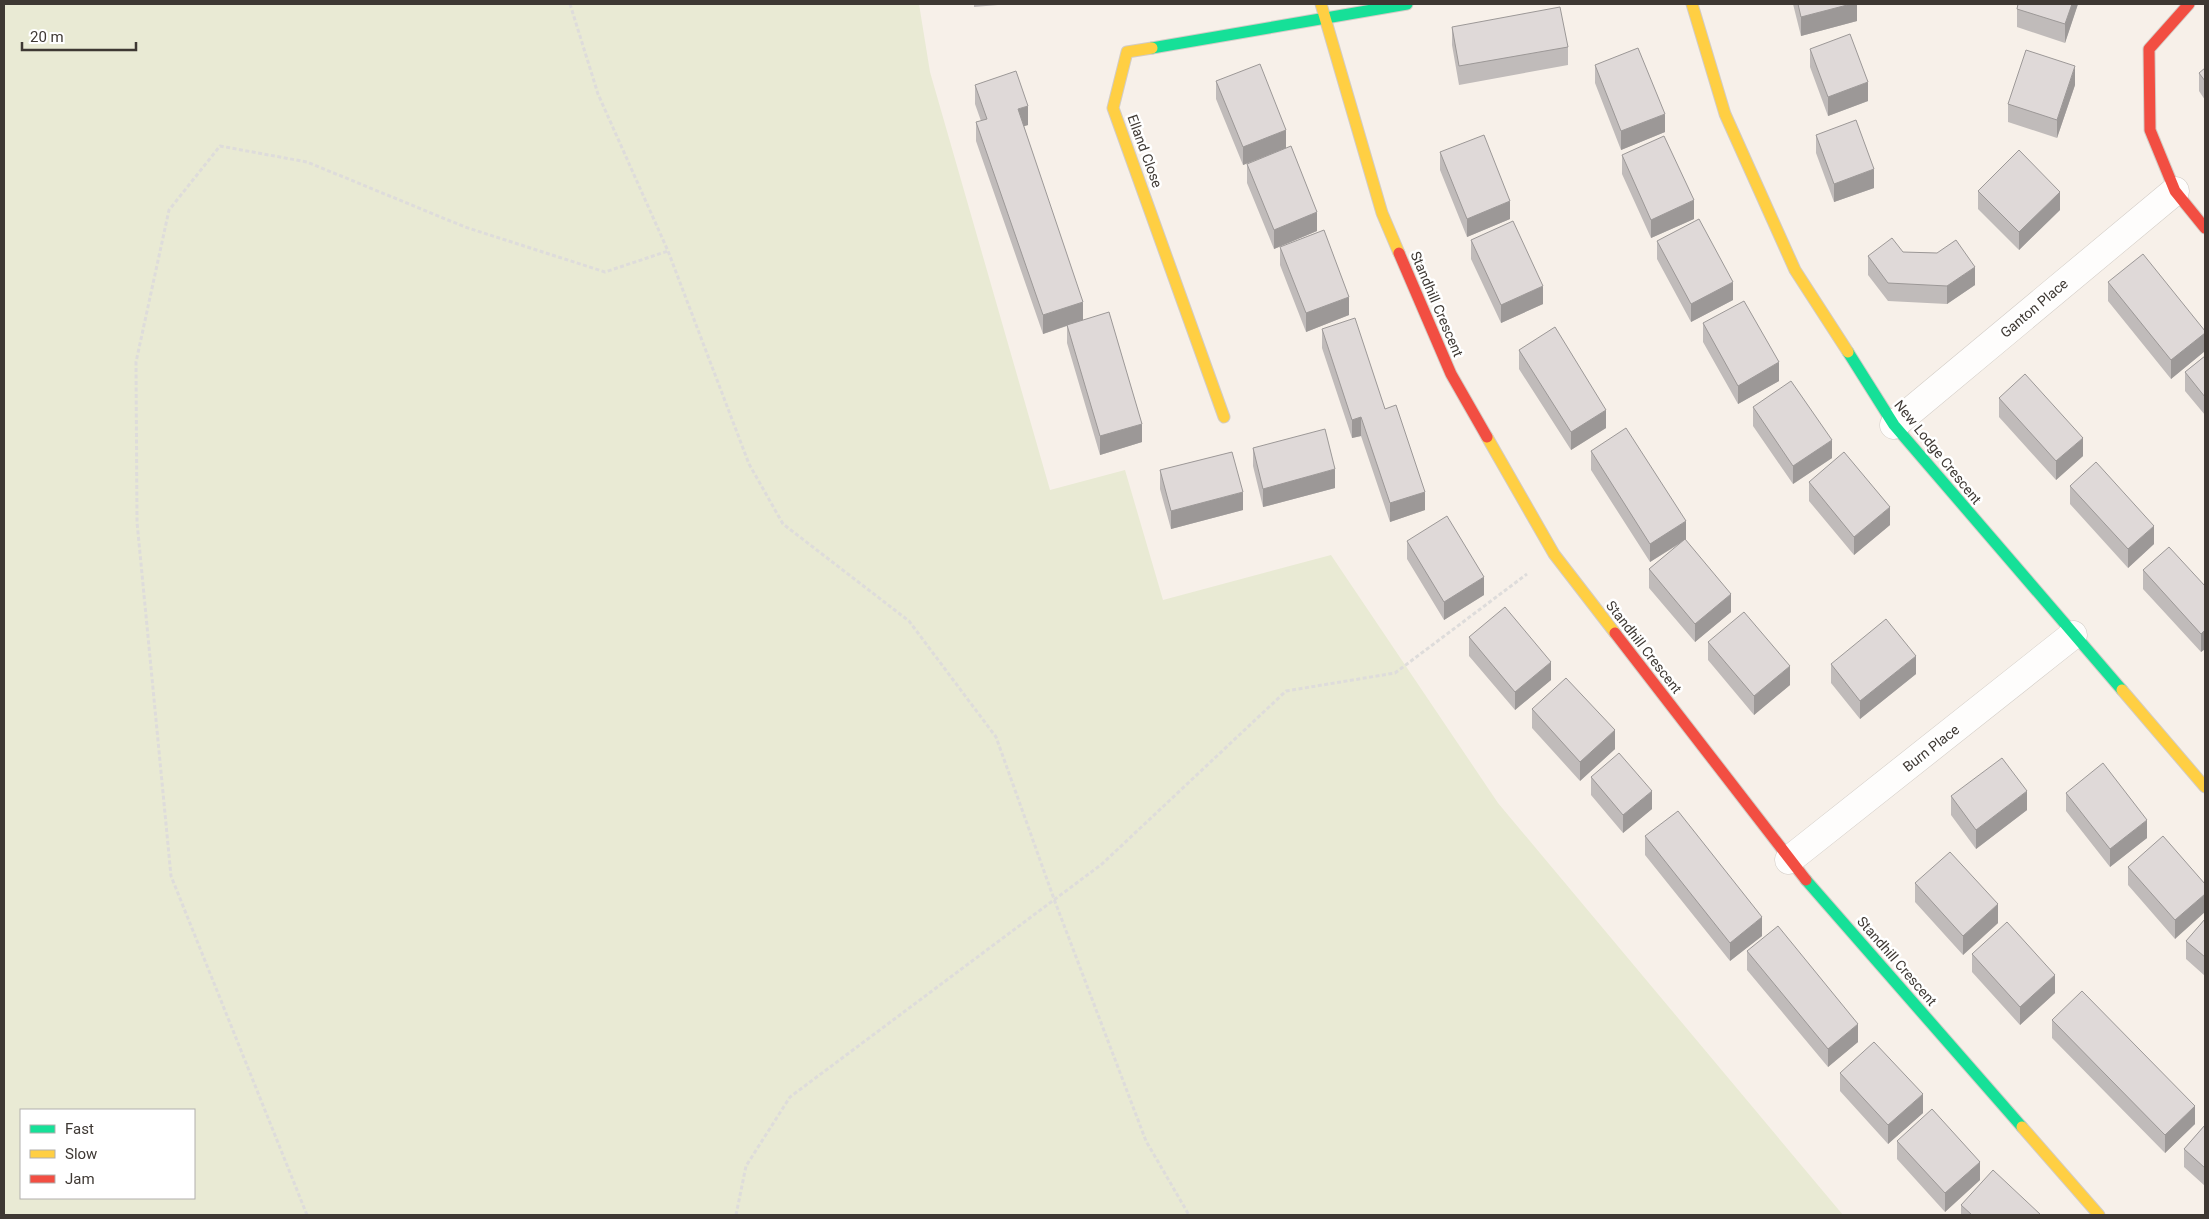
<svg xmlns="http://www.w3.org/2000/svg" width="2209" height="1219" viewBox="0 0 2209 1219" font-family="Roboto,sans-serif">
<rect width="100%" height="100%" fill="#f7f0e9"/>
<path fill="#e9ead4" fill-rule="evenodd" d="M 4,4 L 919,4 L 930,72 L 1050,490 L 1125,470 L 1163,600 L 1331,555 L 1498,803 L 1843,1215 L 4,1215 ZM 21,1110 L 194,1110 L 194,1198 L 21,1198 Z"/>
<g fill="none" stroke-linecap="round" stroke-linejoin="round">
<defs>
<path id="street" d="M 1894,425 L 2175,191
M 1789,860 L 2073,635"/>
<path id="fast" d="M 1152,48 L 1407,4
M 1848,352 L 1894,425 L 2122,690
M 1806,880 L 2022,1127"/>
<path id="slow" d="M 1321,4 L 1382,213 L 1399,253
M 1692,4 L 1725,114 L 1795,270 L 1848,352
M 1152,48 L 1127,52 L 1113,108 L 1224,417
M 1487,437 L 1554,554 L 1615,633
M 2122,690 L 2205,787
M 2022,1127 L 2099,1215"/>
<path id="jam" d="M 2189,4 L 2149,49 L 2150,130 L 2175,191 L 2205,228
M 1399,253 L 1451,374 L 1487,437
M 1615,633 L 1806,880"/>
</defs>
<use href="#street" stroke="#d2ccc6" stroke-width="29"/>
<use href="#fast" stroke="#d2ccc6" stroke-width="13"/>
<use href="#slow" stroke="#d2ccc6" stroke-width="13"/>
<use href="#jam" stroke="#d2ccc6" stroke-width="13"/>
<path stroke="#dedcdb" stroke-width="3" stroke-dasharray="4 2.5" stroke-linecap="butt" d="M 570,4 L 598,94 L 668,251 L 749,464 L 783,524 L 909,621 L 996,737 L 1054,899 L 1146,1141 L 1189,1215
M 307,1215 L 171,876 L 137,522 L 136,362 L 169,210 L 220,146 L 307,162 L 465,227 L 605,272 L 668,251
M 736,1215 L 746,1166 L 790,1097 L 1102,864 L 1286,691 L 1395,673 L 1527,574"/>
<use href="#street" stroke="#fefdfc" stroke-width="28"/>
<use href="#fast" stroke="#16e098" stroke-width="11"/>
<use href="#slow" stroke="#ffcf43" stroke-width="11"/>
<use href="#jam" stroke="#f24e42" stroke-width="11"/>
</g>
<path fill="#c0bbba" d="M 974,4 L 1010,4 L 974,7 Z
M 1793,4 L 1857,4 L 1857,21 L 1801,36 Z
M 2078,4 L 2065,43 L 2017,27 L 2017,9 Z
M 1452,27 L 1568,47 L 1568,65 L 1459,85 L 1452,45 Z
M 1810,49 L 1868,101 L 1828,116 L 1810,67 Z
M 1595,65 L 1665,132 L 1621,150 L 1595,83 Z
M 2205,68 L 2205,100 L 2199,91 L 2199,73 Z
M 1216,81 L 1286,148 L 1317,231 L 1274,249 L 1247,183 L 1247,164 L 1270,155 L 1243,165 L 1216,99 Z
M 975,85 L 1028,125 L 1024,126 L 1083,320 L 1142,442 L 1100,455 L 1067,343 L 1067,326 L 1043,334 L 976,141 L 976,122 L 981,121 L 975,104 Z
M 2075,85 L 2057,138 L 2008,122 L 2008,104 Z
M 1816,135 L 1874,188 L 1834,202 L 1816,153 Z
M 1440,152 L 1510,219 L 1467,237 L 1440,170 Z
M 1622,155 L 1694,219 L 1651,238 L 1622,174 Z
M 1978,191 L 2060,210 L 2019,250 L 1978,209 Z
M 1471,240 L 1543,304 L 1501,323 L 1471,259 Z
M 1657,241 L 1733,300 L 1691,322 L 1657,259 Z
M 1280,247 L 1349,315 L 1306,332 L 1280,265 Z
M 1903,252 L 1937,253 L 1975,285 L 1947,304 L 1888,301 L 1868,275 L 1868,256 Z
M 2108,282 L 2205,331 L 2205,351 L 2171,379 L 2108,301 Z
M 1703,323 L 1779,381 L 1738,404 L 1703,342 Z
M 1322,329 L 1385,409 L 1425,510 L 1390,522 L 1361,436 L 1352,438 L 1322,348 Z
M 1519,350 L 1606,428 L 1571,450 L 1519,369 Z
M 2205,356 L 2205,415 L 2185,391 L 2185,372 Z
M 1999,398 L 2083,456 L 2056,480 L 1999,417 Z
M 1753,407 L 1832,458 L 1793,484 L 1753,426 Z
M 1253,448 L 1335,488 L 1263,507 L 1253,466 Z
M 1591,451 L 1686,539 L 1685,540 L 1731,612 L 1695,642 L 1649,588 L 1649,569 L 1681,543 L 1650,562 L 1591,470 Z
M 1160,470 L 1243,510 L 1171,529 L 1160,489 Z
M 1809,482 L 1890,525 L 1854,555 L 1809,501 Z
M 2070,486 L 2154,544 L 2128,568 L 2070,504 Z
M 1407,541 L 1484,595 L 1444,620 L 1407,559 Z
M 2143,570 L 2205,586 L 2205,649 L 2201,652 L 2143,589 Z
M 1469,637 L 1551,680 L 1515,710 L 1469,656 Z
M 1708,642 L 1790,685 L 1754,715 L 1708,660 Z
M 1831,664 L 1916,674 L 1860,719 L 1831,683 Z
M 1532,709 L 1615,749 L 1580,781 L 1532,728 Z
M 1591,777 L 1652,809 L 1623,833 L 1591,795 Z
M 2066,793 L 2147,838 L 2110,867 L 2066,811 Z
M 1951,796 L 2027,810 L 1976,849 L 1951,815 Z
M 1645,836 L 1762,936 L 1730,961 L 1645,855 Z
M 2128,867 L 2205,884 L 2175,939 L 2128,885 Z
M 1915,883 L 1998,923 L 1963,955 L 1915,902 Z
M 2205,919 L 2205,976 L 2186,959 L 2186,941 Z
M 1747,951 L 1858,1042 L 1828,1067 L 1747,970 Z
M 1972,954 L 2055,993 L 2020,1025 L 1972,972 Z
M 2052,1020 L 2195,1124 L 2165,1153 L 2052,1038 Z
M 1840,1073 L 1923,1113 L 1888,1144 L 1840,1091 Z
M 2205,1125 L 2205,1186 L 2184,1167 L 2184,1149 Z
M 1897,1141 L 1980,1180 L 1945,1212 L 1897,1159 Z
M 1961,1205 L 2041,1215 L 1961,1215 Z"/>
<path fill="#9c9897" d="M 1851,4 L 1857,4 L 1857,21 L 1801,36 L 1801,17 Z
M 2072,4 L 2078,4 L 2065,43 L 2065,24 Z
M 2075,66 L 2075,85 L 2057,138 L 2057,120 Z
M 1868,82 L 1868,101 L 1828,116 L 1828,97 Z
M 1028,106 L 1028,125 L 1018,128 L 1018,109 Z
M 1665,114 L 1665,132 L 1621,150 L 1621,131 Z
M 1286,130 L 1286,148 L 1243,165 L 1243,147 Z
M 1874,169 L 1874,188 L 1834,202 L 1834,184 Z
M 2060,192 L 2060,210 L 2019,250 L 2019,232 Z
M 1694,200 L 1694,219 L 1651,238 L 1651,220 Z
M 1510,201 L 1510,219 L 1467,237 L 1467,219 Z
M 1317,212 L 1317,231 L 1274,249 L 1274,230 Z
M 1975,267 L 1975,285 L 1947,304 L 1947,286 Z
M 1733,282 L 1733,300 L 1691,322 L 1691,304 Z
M 1543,286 L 1543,304 L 1501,323 L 1501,305 Z
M 1349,297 L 1349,315 L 1306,332 L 1306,313 Z
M 1083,302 L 1083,320 L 1043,334 L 1043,315 Z
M 2205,333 L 2205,351 L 2171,379 L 2171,360 Z
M 1779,362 L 1779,381 L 1738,404 L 1738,386 Z
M 1606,410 L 1606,428 L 1571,450 L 1571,432 Z
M 1361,417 L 1361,436 L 1352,438 L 1352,420 Z
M 1142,424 L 1142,442 L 1100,455 L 1100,436 Z
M 2083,438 L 2083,456 L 2056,480 L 2056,461 Z
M 1832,440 L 1832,458 L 1793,484 L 1793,466 Z
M 1335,469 L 1335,488 L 1263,507 L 1263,489 Z
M 1243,492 L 1243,510 L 1171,529 L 1171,511 Z
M 1425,492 L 1425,510 L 1390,522 L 1390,503 Z
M 1890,507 L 1890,525 L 1854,555 L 1854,537 Z
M 1686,521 L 1686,539 L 1650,562 L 1650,544 Z
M 2154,526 L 2154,544 L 2128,568 L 2128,549 Z
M 1484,577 L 1484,595 L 1444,620 L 1444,602 Z
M 1731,594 L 1731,612 L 1695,642 L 1695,624 Z
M 2205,630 L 2205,649 L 2201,652 L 2201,634 Z
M 1916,656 L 1916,674 L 1860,719 L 1860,701 Z
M 1551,662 L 1551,680 L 1515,710 L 1515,692 Z
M 1790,666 L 1790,685 L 1754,715 L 1754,696 Z
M 1615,730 L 1615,749 L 1580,781 L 1580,762 Z
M 1652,791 L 1652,809 L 1623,833 L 1623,815 Z
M 2027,791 L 2027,810 L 1976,849 L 1976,830 Z
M 2147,820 L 2147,838 L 2110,867 L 2110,849 Z
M 2205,894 L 2205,912 L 2175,939 L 2175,920 Z
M 1998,904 L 1998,923 L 1963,955 L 1963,936 Z
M 1762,917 L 1762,936 L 1730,961 L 1730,943 Z
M 2055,975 L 2055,993 L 2020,1025 L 2020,1007 Z
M 1858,1024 L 1858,1042 L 1828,1067 L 1828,1049 Z
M 1923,1094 L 1923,1113 L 1888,1144 L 1888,1125 Z
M 2195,1106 L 2195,1124 L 2165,1153 L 2165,1135 Z
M 1980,1162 L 1980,1180 L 1945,1212 L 1945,1193 Z"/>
<path fill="#dfd9d8" stroke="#9c9897" d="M 1798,4 L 1851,4 L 1801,17 Z
M 2018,4 L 2072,4 L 2065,24 L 2017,9 Z
M 1560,7 L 1568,47 L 1459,66 L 1452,27 Z
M 1850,34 L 1868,82 L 1828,97 L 1810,49 Z
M 1638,48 L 1665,114 L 1621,131 L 1595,65 Z
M 2026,50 L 2075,66 L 2057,120 L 2008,104 Z
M 1260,64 L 1286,130 L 1243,147 L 1216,81 Z
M 2205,68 L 2205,81 L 2199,73 Z
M 1016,71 L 1028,106 L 1018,109 L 1083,302 L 1043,315 L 976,122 L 987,119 L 975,85 Z
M 1856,120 L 1874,169 L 1834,184 L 1816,135 Z
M 1484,135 L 1510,201 L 1467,219 L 1440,152 Z
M 1664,136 L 1694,200 L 1651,220 L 1622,155 Z
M 1291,146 L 1317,212 L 1274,230 L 1247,164 Z
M 2019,150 L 2060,192 L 2019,232 L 1978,191 Z
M 1699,219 L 1733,282 L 1691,304 L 1657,241 Z
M 1513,221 L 1543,286 L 1501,305 L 1471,240 Z
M 1324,230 L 1349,297 L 1306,313 L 1280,247 Z
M 1892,238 L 1903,252 L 1937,253 L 1956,240 L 1975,267 L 1947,286 L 1888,283 L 1868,256 Z
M 2143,254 L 2205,331 L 2205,333 L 2171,360 L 2108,282 Z
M 1744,301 L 1779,362 L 1738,386 L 1703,323 Z
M 1109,312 L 1142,424 L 1100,436 L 1067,325 Z
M 1355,318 L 1385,409 L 1396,405 L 1425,492 L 1390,503 L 1361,417 L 1352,420 L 1322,329 Z
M 1555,327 L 1606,410 L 1571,432 L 1519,350 Z
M 2205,356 L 2205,397 L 2185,372 Z
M 2025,374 L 2083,438 L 2056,461 L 1999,398 Z
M 1791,381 L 1832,440 L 1793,466 L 1753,407 Z
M 1626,428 L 1686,521 L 1650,544 L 1591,451 Z
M 1325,429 L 1335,469 L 1263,489 L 1253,448 Z
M 1232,452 L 1243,492 L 1171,511 L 1160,470 Z
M 1844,452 L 1890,507 L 1854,537 L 1809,482 Z
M 2096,462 L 2154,526 L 2128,549 L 2070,486 Z
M 1447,516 L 1484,577 L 1444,602 L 1407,541 Z
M 1685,539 L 1731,594 L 1695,624 L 1649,569 Z
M 2169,547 L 2205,586 L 2205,630 L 2201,634 L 2143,570 Z
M 1505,607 L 1551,662 L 1515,692 L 1469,637 Z
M 1744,612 L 1790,666 L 1754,696 L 1708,642 Z
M 1886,619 L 1916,656 L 1860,701 L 1831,664 Z
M 1566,678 L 1615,730 L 1580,762 L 1532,709 Z
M 1619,753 L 1652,791 L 1623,815 L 1591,777 Z
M 2002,758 L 2027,791 L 1976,830 L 1951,796 Z
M 2103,763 L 2147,820 L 2110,849 L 2066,793 Z
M 1678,811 L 1762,917 L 1730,943 L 1645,836 Z
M 2163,836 L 2205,884 L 2205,894 L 2175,920 L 2128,867 Z
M 1950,852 L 1998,904 L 1963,936 L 1915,883 Z
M 2205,919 L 2205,957 L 2186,941 Z
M 2007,922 L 2055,975 L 2020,1007 L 1972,954 Z
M 1778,926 L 1858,1024 L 1828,1049 L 1747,951 Z
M 2082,991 L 2195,1106 L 2165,1135 L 2052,1020 Z
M 1874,1042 L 1923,1094 L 1888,1125 L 1840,1073 Z
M 1932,1109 L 1980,1162 L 1945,1193 L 1897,1141 Z
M 2205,1125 L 2205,1168 L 2184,1149 Z
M 1993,1170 L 2041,1215 L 1972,1215 L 1961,1205 Z"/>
<g text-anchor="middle" stroke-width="5" stroke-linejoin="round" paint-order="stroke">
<g font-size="14" fill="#3e3833" stroke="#fff">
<text transform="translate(1145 151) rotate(70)" y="5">Elland Close</text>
<text transform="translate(1437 304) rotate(67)" y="5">Standhill Crescent</text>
<text transform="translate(2034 308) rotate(-40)" y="5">Ganton Place</text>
<text transform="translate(1938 452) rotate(51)" y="5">New Lodge Crescent</text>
<text transform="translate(1644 647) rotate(52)" y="5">Standhill Crescent</text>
<text transform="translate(1931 748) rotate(-38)" y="5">Burn Place</text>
<text transform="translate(1897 961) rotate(49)" y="5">Standhill Crescent</text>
</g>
</g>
<rect width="2209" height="1219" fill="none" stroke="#3e3833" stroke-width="10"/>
<rect x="20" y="1109" width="175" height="90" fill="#ffffff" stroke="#b2afad"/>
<rect x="30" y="1125" width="25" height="8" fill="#16e098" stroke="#b2afad"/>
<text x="65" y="1134" font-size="15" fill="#3e3833">Fast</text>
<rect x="30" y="1150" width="25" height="8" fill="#ffcf43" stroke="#b2afad"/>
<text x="65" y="1159" font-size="15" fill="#3e3833">Slow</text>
<rect x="30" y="1175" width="25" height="8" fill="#f24e42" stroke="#b2afad"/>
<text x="65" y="1184" font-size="15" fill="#3e3833">Jam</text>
<path d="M22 42v8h114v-8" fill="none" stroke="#3e3833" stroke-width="2.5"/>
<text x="30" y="42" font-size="15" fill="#3e3833" stroke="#ffffff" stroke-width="4" paint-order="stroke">20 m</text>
</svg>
